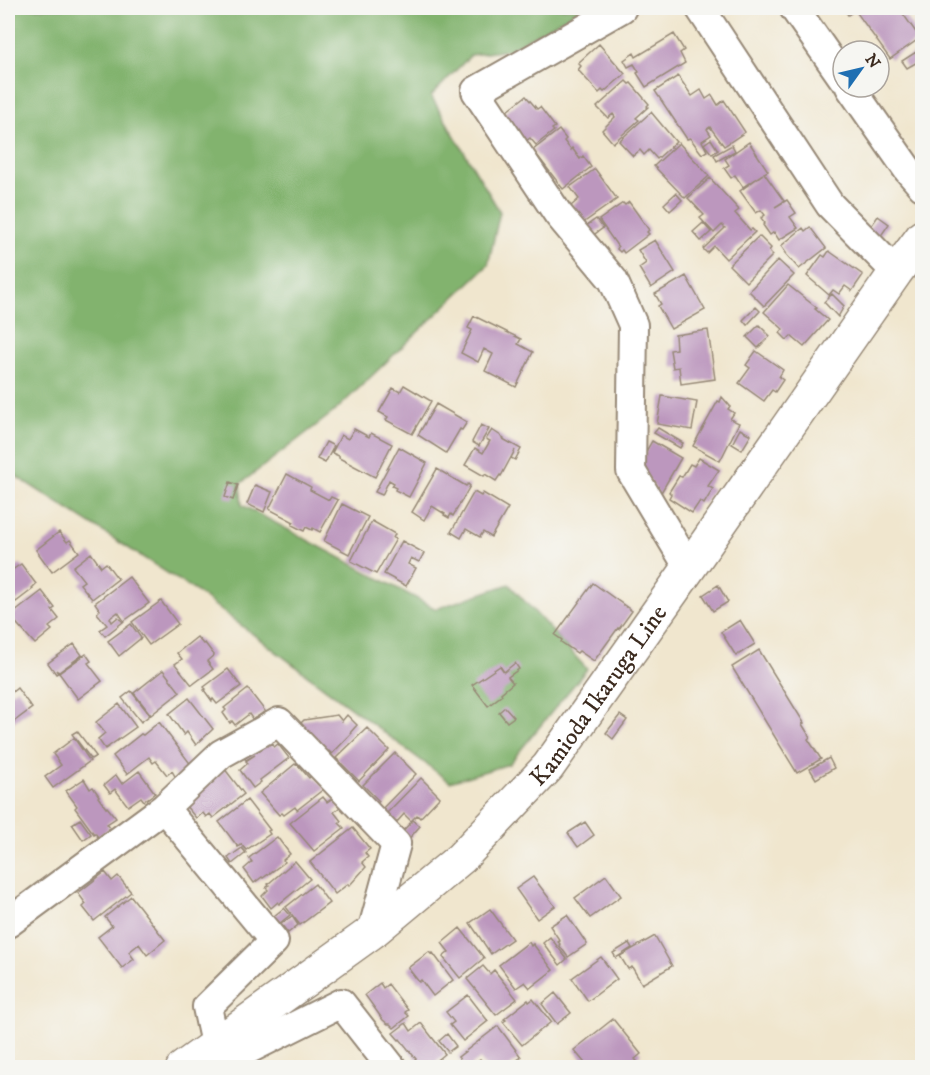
<svg xmlns="http://www.w3.org/2000/svg" width="930" height="1075" viewBox="0 0 930 1075" font-family="'IM FELL DW Pica',serif">
<rect width="100%" height="100%" fill="#f6f6f2"/>
<filter id="ink" filterUnits="userSpaceOnUse"><feTurbulence type="fractalNoise" baseFrequency=".0167" numOctaves="2"/><feDisplacementMap in="SourceGraphic" scale="12" xChannelSelector="R" yChannelSelector="G"/><feConvolveMatrix kernelMatrix="1 2 1 2 8 2 1 2 1" color-interpolation-filters="sRGB"/></filter>
<filter id="wash" filterUnits="userSpaceOnUse"><feTurbulence type="fractalNoise" baseFrequency=".008" numOctaves="4" result="noise"/><feDisplacementMap in="SourceGraphic" scale="24" xChannelSelector="R" yChannelSelector="G"/><feGaussianBlur stdDeviation="1.35" result="paint"/><feColorMatrix in="noise" values="0 0 0 0 0 0 0 0 0 0 0 0 0 0 0 0 0 1.4 0 .05"/><feComposite in="paint" operator="in"/></filter>
<g filter="url(#wash)">
<rect width="100%" height="100%" fill="#f0e6ce"/>
<path fill="#82b36e" stroke="#5e6e46" stroke-width="1.5" d="M 8,8 L 583,8 L 508,50 L 471,55 L 431,96 L 500,212 L 488,265 L 335,411 L 240,484 L 242,505 L 436,609 L 509,584 L 587,669 L 509,764 L 450,782 L 194,590 L 8,471 Z"/>
<g id="blocks">
<path fill="#bc97be" d="M 843,8 L 899,8 L 920,38 L 890,59 L 855,10 L 848,15 Z
M 674,34 L 684,50 L 680,53 L 685,63 L 646,87 L 637,73 L 639,72 L 634,64 L 628,67 L 624,60 L 634,53 L 636,57 Z
M 599,44 L 625,74 L 604,92 L 602,90 L 599,93 L 578,70 L 581,66 L 578,63 Z
M 916,52 L 921,60 L 907,68 L 902,61 Z
M 678,76 L 692,96 L 701,90 L 706,99 L 712,95 L 718,105 L 724,100 L 745,132 L 724,146 L 710,127 L 707,129 L 711,135 L 702,141 L 707,151 L 702,154 L 690,138 L 687,139 L 655,91 Z
M 626,81 L 629,84 L 631,83 L 649,104 L 647,106 L 648,107 L 636,118 L 639,120 L 613,143 L 602,130 L 615,117 L 613,114 L 608,118 L 597,107 Z
M 526,96 L 537,109 L 540,107 L 555,127 L 552,129 L 554,131 L 536,145 L 530,138 L 522,144 L 498,118 Z
M 651,112 L 676,142 L 657,159 L 649,150 L 644,155 L 640,150 L 633,156 L 619,141 Z
M 559,130 L 566,139 L 564,141 L 571,150 L 572,148 L 580,159 L 583,156 L 591,167 L 563,189 L 533,150 Z
M 711,139 L 718,150 L 712,154 L 704,144 Z
M 749,142 L 768,171 L 764,173 L 784,201 L 775,207 L 787,200 L 796,213 L 790,217 L 798,228 L 779,240 L 774,232 L 770,235 L 763,225 L 765,223 L 761,218 L 765,215 L 761,210 L 756,213 L 740,191 L 763,174 L 743,187 L 735,175 L 731,178 L 724,168 L 729,165 L 725,159 Z
M 679,143 L 709,176 L 685,198 L 654,166 Z
M 732,145 L 735,151 L 717,161 L 714,155 Z
M 595,169 L 617,199 L 583,223 L 571,206 L 579,199 L 570,187 Z
M 710,178 L 739,210 L 735,213 L 750,230 L 752,229 L 755,232 L 726,259 L 714,246 L 707,253 L 703,249 L 725,228 L 722,225 L 714,233 L 700,218 L 704,215 L 688,198 Z
M 676,193 L 682,200 L 670,211 L 664,204 Z
M 629,202 L 649,230 L 647,232 L 649,234 L 624,253 L 622,250 L 620,252 L 617,249 L 618,247 L 599,220 L 623,203 L 625,205 Z
M 878,216 L 889,224 L 878,240 L 867,232 Z
M 596,219 L 603,228 L 592,236 L 585,227 Z
M 703,223 L 711,232 L 701,241 L 693,232 Z
M 810,227 L 826,248 L 799,269 L 785,253 L 786,253 L 781,246 L 803,228 L 805,231 Z
M 759,236 L 771,248 L 769,251 L 773,255 L 746,282 L 729,265 Z
M 655,240 L 675,272 L 651,288 L 639,268 L 646,263 L 638,250 Z
M 829,251 L 863,275 L 852,291 L 845,286 L 839,294 L 833,290 L 829,295 L 807,276 L 822,255 L 825,257 Z
M 778,260 L 794,275 L 764,306 L 749,291 Z
M 686,276 L 705,310 L 671,329 L 658,306 L 661,304 L 655,294 Z
M 788,285 L 817,308 L 815,309 L 828,320 L 804,347 L 791,336 L 787,340 L 780,333 L 783,329 L 764,312 Z
M 832,294 L 844,306 L 838,317 L 824,302 Z
M 756,307 L 760,311 L 747,325 L 743,320 Z
M 474,316 L 521,339 L 518,344 L 533,352 L 516,387 L 485,371 L 493,354 L 484,349 L 478,362 L 461,353 L 472,330 L 468,328 Z
M 759,325 L 770,336 L 758,348 L 747,337 Z
M 708,330 L 715,379 L 681,384 L 679,367 L 673,368 L 670,350 L 676,349 L 675,335 Z
M 756,351 L 783,370 L 779,377 L 783,380 L 775,392 L 772,390 L 764,401 L 739,383 L 750,368 L 746,365 Z
M 404,385 L 431,401 L 412,434 L 386,420 L 388,417 L 379,412 L 393,388 L 400,392 Z
M 662,396 L 697,402 L 692,430 L 657,424 Z
M 722,397 L 730,406 L 728,409 L 734,413 L 730,419 L 739,423 L 720,461 L 693,446 L 718,401 L 720,402 Z
M 436,404 L 467,422 L 462,430 L 460,429 L 446,453 L 418,435 Z
M 481,425 L 489,429 L 479,446 L 472,442 Z
M 658,428 L 683,443 L 680,448 L 654,433 Z
M 354,429 L 369,437 L 371,433 L 392,444 L 375,477 L 339,458 L 339,456 L 332,453 L 341,435 L 348,439 Z
M 740,429 L 751,435 L 742,450 L 732,444 Z
M 492,430 L 504,438 L 503,439 L 521,449 L 515,460 L 511,458 L 515,450 L 501,476 L 500,475 L 496,481 L 485,474 L 484,476 L 465,465 L 475,448 L 483,453 L 490,441 L 486,439 Z
M 652,441 L 681,458 L 659,496 L 639,464 Z
M 326,442 L 334,446 L 325,463 L 317,459 Z
M 399,447 L 427,463 L 409,497 L 395,490 L 396,488 L 392,486 L 394,483 L 389,480 L 382,495 L 375,492 Z
M 699,458 L 719,470 L 708,486 L 713,489 L 704,504 L 700,501 L 692,513 L 669,498 L 671,494 L 669,492 L 679,476 L 682,477 L 690,464 L 694,466 Z
M 437,469 L 466,486 L 468,484 L 470,486 L 453,516 L 451,514 L 449,518 L 444,515 L 445,514 L 432,506 L 424,520 L 412,512 Z
M 287,474 L 311,487 L 310,490 L 329,500 L 331,497 L 338,500 L 320,532 L 313,528 L 312,530 L 306,527 L 304,531 L 292,525 L 294,522 L 269,509 Z
M 230,482 L 238,485 L 233,500 L 225,497 Z
M 255,485 L 272,492 L 264,512 L 247,504 Z
M 474,492 L 481,496 L 483,493 L 508,508 L 491,537 L 483,532 L 480,537 L 466,529 L 461,538 L 451,532 Z
M 342,504 L 368,517 L 349,554 L 324,541 Z
M 372,521 L 395,534 L 393,538 L 396,539 L 376,574 L 351,561 Z
M 59,532 L 67,542 L 70,540 L 79,552 L 52,572 L 36,550 Z
M 402,541 L 424,553 L 419,562 L 411,558 L 408,564 L 416,568 L 406,586 L 384,574 Z
M 91,553 L 101,567 L 106,563 L 118,579 L 92,599 L 80,584 L 84,581 L 73,567 Z
M 21,564 L 36,584 L 32,588 L 33,589 L 16,602 L 8,592 L 8,573 Z
M 129,577 L 149,603 L 124,621 L 118,612 L 110,618 L 112,622 L 118,617 L 123,622 L 105,636 L 100,630 L 107,625 L 97,613 L 100,610 L 95,603 Z
M 593,583 L 632,611 L 619,629 L 618,628 L 594,661 L 579,651 L 577,653 L 561,642 L 562,640 L 555,635 Z
M 718,585 L 728,602 L 713,611 L 703,595 Z
M 42,591 L 55,608 L 52,610 L 59,619 L 49,627 L 52,630 L 35,644 L 10,616 Z
M 161,601 L 178,624 L 149,645 L 132,622 Z
M 740,620 L 755,644 L 736,656 L 721,632 Z
M 131,624 L 141,638 L 119,656 L 108,641 Z
M 197,637 L 203,644 L 205,643 L 214,655 L 207,661 L 213,669 L 192,685 L 175,664 L 182,659 L 177,653 Z
M 74,644 L 82,655 L 59,672 L 56,670 L 58,673 L 56,674 L 48,663 Z
M 759,650 L 804,723 L 802,724 L 810,737 L 808,739 L 821,759 L 797,773 L 732,667 Z
M 86,654 L 91,661 L 88,663 L 102,681 L 78,699 L 59,673 Z
M 515,663 L 519,669 L 508,677 L 513,683 L 501,693 L 502,695 L 488,706 L 472,685 L 500,666 L 504,672 Z
M 228,669 L 241,686 L 217,704 L 213,699 L 212,701 L 204,690 L 206,689 L 204,687 Z
M 163,670 L 180,692 L 151,715 L 134,693 Z
M 8,688 L 11,693 L 17,688 L 32,708 L 8,726 Z
M 248,689 L 265,711 L 253,720 L 249,714 L 235,725 L 232,721 L 230,723 L 223,713 L 226,710 L 224,708 Z
M 131,691 L 150,715 L 141,722 L 122,698 Z
M 189,698 L 213,729 L 196,745 L 187,732 L 184,735 L 169,714 Z
M 119,704 L 136,727 L 105,749 L 98,739 L 105,733 L 96,722 Z
M 505,707 L 514,717 L 507,722 L 499,712 Z
M 337,715 L 342,721 L 347,715 L 357,725 L 350,733 L 351,734 L 332,754 L 329,751 L 324,757 L 296,728 L 304,720 Z
M 620,715 L 627,720 L 613,739 L 606,733 Z
M 159,722 L 192,766 L 176,778 L 172,771 L 167,775 L 156,761 L 153,763 L 149,757 L 127,774 L 113,756 L 141,734 L 143,735 Z
M 367,728 L 389,750 L 359,781 L 336,758 Z
M 77,731 L 96,756 L 91,759 L 72,734 Z
M 74,738 L 90,761 L 53,788 L 45,777 L 61,765 L 53,754 Z
M 263,741 L 266,746 L 270,743 L 274,747 L 278,744 L 289,758 L 260,780 L 261,782 L 253,788 L 240,770 L 248,763 L 246,761 L 255,755 L 246,760 L 242,755 Z
M 395,753 L 416,774 L 377,814 L 372,809 L 379,801 L 363,785 Z
M 829,758 L 834,768 L 816,779 L 810,769 Z
M 295,764 L 296,765 L 297,764 L 309,778 L 312,775 L 325,788 L 297,810 L 295,807 L 284,815 L 282,813 L 279,815 L 260,793 Z
M 224,768 L 244,794 L 213,818 L 210,814 L 206,817 L 203,813 L 196,818 L 185,805 Z
M 139,771 L 155,793 L 144,801 L 141,797 L 128,806 L 115,789 L 110,793 L 104,785 L 116,775 L 122,784 Z
M 421,778 L 440,797 L 420,818 L 417,815 L 411,821 L 404,814 L 396,823 L 387,813 Z
M 84,779 L 90,789 L 93,787 L 99,796 L 98,797 L 106,808 L 107,807 L 116,818 L 107,824 L 110,828 L 98,837 L 95,833 L 94,834 L 75,808 L 77,806 L 66,791 Z
M 323,797 L 327,802 L 333,798 L 340,807 L 334,812 L 341,821 L 339,823 L 344,828 L 314,851 L 290,823 Z
M 247,800 L 270,830 L 268,831 L 270,834 L 246,850 L 241,844 L 238,847 L 219,822 Z
M 80,819 L 91,834 L 83,840 L 72,824 Z
M 413,820 L 420,826 L 407,841 L 400,834 Z
M 585,822 L 594,835 L 578,847 L 568,833 Z
M 353,828 L 370,849 L 365,853 L 368,857 L 362,862 L 366,867 L 349,886 L 348,884 L 335,894 L 310,862 Z
M 277,837 L 290,854 L 283,860 L 285,862 L 263,878 L 262,877 L 254,883 L 244,869 L 252,862 L 249,858 Z
M 242,848 L 246,853 L 232,864 L 228,858 Z
M 295,861 L 310,879 L 279,904 L 278,902 L 271,908 L 262,896 L 268,890 L 266,888 L 269,885 L 268,884 Z
M 105,872 L 112,881 L 118,876 L 131,892 L 94,921 L 83,907 L 86,904 L 78,893 Z
M 606,875 L 621,896 L 590,918 L 575,898 Z
M 533,877 L 555,906 L 537,919 L 516,889 Z
M 315,884 L 329,903 L 300,925 L 286,907 Z
M 131,896 L 165,940 L 147,955 L 139,944 L 129,952 L 134,959 L 122,968 L 98,937 L 112,926 L 105,917 Z
M 284,908 L 290,915 L 280,923 L 274,916 Z
M 490,909 L 512,939 L 491,954 L 470,923 Z
M 567,915 L 587,944 L 568,957 L 559,945 L 560,944 L 558,942 L 560,941 L 550,926 Z
M 292,916 L 298,925 L 288,933 L 281,924 Z
M 460,928 L 484,958 L 460,978 L 443,957 L 449,952 L 442,943 Z
M 655,936 L 672,966 L 642,984 L 632,967 L 628,969 L 620,956 Z
M 550,937 L 567,959 L 560,965 L 543,943 Z
M 529,942 L 531,946 L 533,944 L 553,970 L 530,988 L 525,982 L 516,988 L 499,965 Z
M 629,943 L 632,948 L 616,958 L 613,953 Z
M 429,952 L 431,954 L 433,953 L 453,980 L 433,996 L 421,980 L 419,982 L 408,968 Z
M 601,957 L 617,979 L 588,1001 L 572,978 Z
M 483,966 L 490,974 L 494,970 L 517,999 L 496,1015 L 467,979 Z
M 380,983 L 383,988 L 388,984 L 408,1010 L 405,1012 L 409,1016 L 394,1028 L 390,1024 L 388,1024 L 383,1020 L 365,995 Z
M 555,993 L 571,1013 L 557,1024 L 542,1004 Z
M 468,995 L 488,1021 L 463,1041 L 450,1025 L 454,1022 L 446,1012 Z
M 533,999 L 551,1022 L 522,1045 L 503,1022 L 506,1020 L 504,1019 L 528,1000 L 529,1002 Z
M 613,1019 L 641,1054 L 635,1059 L 637,1061 L 629,1068 L 589,1068 L 574,1050 Z
M 406,1023 L 411,1031 L 421,1023 L 445,1054 L 428,1068 L 419,1068 L 414,1061 L 416,1059 L 400,1039 L 399,1040 L 393,1033 Z
M 498,1026 L 521,1057 L 508,1068 L 487,1068 L 480,1059 L 468,1068 L 466,1068 L 458,1057 Z
M 447,1034 L 456,1046 L 448,1052 L 439,1041 Z"/>
</g>
</g>
<g filter="url(#ink)">
<use href="#blocks" fill-opacity="0" stroke="#968876" stroke-width="1.5"/>
<g fill="none" stroke-linecap="round" stroke-linejoin="round">
<defs>
<path id="minor" d="M 622,8 L 476,91 L 558,214 L 613,280 L 633,325 L 631,471 L 689,568
M 700,8 L 830,205 L 896,272
M 794,8 L 843,78
M 850,87 L 908,170 L 922,186
M 164,808 L 274,941 L 207,1007 L 215,1044 L 241,1053 L 341,1003 L 392,1068
M 8,923 L 164,808 L 221,754 L 279,722 L 396,844 L 372,932"/>
<g id="major">
<path id="s1" d="M 183,1068 L 372,932 L 461,858 L 548,767 L 689,568 L 896,272 L 922,237"/>
</g>
</defs>
<use href="#minor" stroke="#968876" stroke-width="32"/>
<use href="#major" stroke="#968876" stroke-width="36"/>
<use href="#minor" stroke="#fff" stroke-width="28"/>
<use href="#major" stroke="#fff" stroke-width="33"/>
</g>
</g>
<g text-anchor="middle" stroke-width="4.5" stroke-linejoin="round" paint-order="stroke">
<g font-size="24" fill="#3b2a1e" stroke="#f6f6f2">
<text dy="8" stroke="none"><textPath href="#s1" startOffset="562">Kamioda Ikaruga Line</textPath></text>
</g>
</g>
<rect width="930" height="1075" fill="none" stroke="#f6f6f2" stroke-width="30"/>
<g transform="translate(861 69) rotate(56)"><circle r="28" fill="#f6f6f2" stroke="#aba49d" stroke-width="1.5"/>
<path d="M0-4.5L10 22L0 15L-10 22Z" fill="#1f6fb2"/>
<text y="-9" font-size="16" font-weight="bold" text-anchor="middle" fill="#3b2a1e">N</text>
</g>
</svg>
